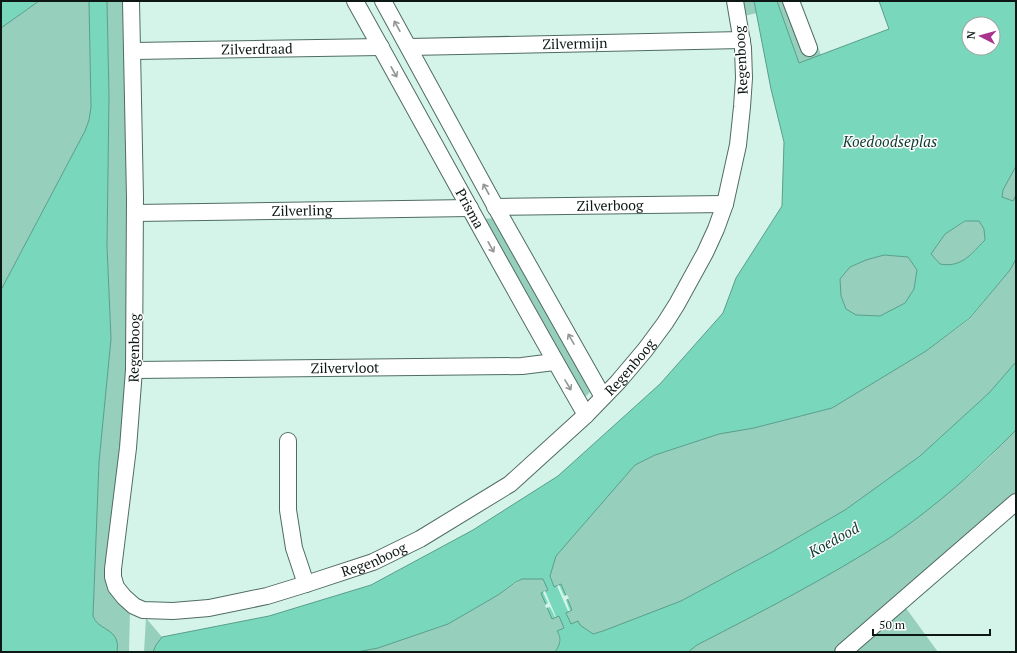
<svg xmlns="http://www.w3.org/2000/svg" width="1017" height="653" viewBox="0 0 1017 653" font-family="'PT Serif',serif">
<rect width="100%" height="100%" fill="#d4f4e9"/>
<path fill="#96cfbc" d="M 39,1 L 89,1 L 91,107 L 89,120 L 85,131 L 1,290 L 1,28 Z
M 107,1 L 123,1 L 129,273 L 128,352 L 124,428 L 110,545 L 130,612 L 129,652 L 117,652 L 117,642 L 104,628 L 97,624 L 93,616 L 99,462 L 111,339 L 107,246 L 109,96 Z
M 741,1 L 754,1 L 757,13 L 744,16 Z
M 777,1 L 786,1 L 806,51 L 818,47 L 821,55 L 799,63 Z
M 1016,166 L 1016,195 L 1014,201 L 1002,198 L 1003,190 Z
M 496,218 L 592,390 L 582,400 L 482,219 Z
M 966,221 L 979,221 L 984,229 L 985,240 C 971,254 962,268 940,264 L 931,254 L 945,234 Z
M 884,255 L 908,257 L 917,270 L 914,289 L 905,303 L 880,316 L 855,315 L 846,309 L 841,296 L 840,279 L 850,267 L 866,260 Z
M 1016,259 L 1016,362 L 989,393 L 920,456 L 845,510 L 774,551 L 681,601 L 603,631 L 593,634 L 580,625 L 571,624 L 566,612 L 572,610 L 561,584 L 554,587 L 550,576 L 555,556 L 635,465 L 655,455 L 719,434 L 754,428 L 832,408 L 926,351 L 970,319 L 1010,270 Z
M 1016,430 L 1016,498 L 837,652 L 688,652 L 697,645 L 790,596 L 858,557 L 969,476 L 989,458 Z
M 522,579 L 543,579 L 548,590 L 541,593 L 552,618 L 559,616 L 564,628 L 557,631 C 561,638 560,645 555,652 L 357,652 L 378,648 L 448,624 L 498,595 Z
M 903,604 L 938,652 L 847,652 Z
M 146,618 L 162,637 L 156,645 L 153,652 L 144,652 Z"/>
<path fill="#79d8bc" stroke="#599e8a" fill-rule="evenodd" d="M 1,1 L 39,1 L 1,28 Z
M 89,1 L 107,1 L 109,96 L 107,246 L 111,339 L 99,462 L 93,616 C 97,629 114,628 117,642 C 118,645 117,649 117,652 L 1,652 L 1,290 L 85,131 L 89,120 L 91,107 Z
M 754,1 L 777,1 L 799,63 L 889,29 L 879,1 L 1016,1 L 1016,166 L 1003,190 L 1002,197 L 1013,201 L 1016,195 L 1016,259 L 1010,270 L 970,318 L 926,351 L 832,408 L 754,428 L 719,434 L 655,455 L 635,465 L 556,556 L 550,576 L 554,587 L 561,584 L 572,610 L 566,613 L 571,624 L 578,621 L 580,625 L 593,634 L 603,631 L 681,601 L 774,551 L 845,510 L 920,456 L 989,393 L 1016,362 L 1016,430 C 978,469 936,506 891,537 C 829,577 763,611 697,645 L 688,652 L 555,652 C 560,645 562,638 557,631 L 564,628 L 559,616 L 552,619 L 541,593 L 548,590 L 543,579 L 522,579 L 516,582 L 498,595 L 448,624 L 378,648 L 357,652 L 153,652 L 156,645 L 162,637 L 269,616 L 371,585 L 473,530 L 558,476 L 660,384 L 723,313 L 736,278 L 782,206 L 784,142 L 771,89 ZM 969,24 L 993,24 L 993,48 L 969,48 ZM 965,221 L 979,221 L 984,229 L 985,240 C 971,254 962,268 940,264 L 931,254 L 945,234 ZM 884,255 L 908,257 L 917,270 L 914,289 L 905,303 L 880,316 L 856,315 L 846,309 L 841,296 L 840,279 L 850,267 L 866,260 Z"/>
<path fill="#d4f4e9" d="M 559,585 L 564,596 L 567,595 L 569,598 L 566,600 L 570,611 L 568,611 L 557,586 Z
M 545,591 L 556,617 L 555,617 L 550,607 L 546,608 L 545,605 L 548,603 L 543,592 Z"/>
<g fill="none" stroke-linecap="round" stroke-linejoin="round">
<defs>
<g id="street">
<path id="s1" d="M 131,1 L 135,198 L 134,370 L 128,448 L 113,569 L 113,577 L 116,587 L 124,597 L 134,606 L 143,610 L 173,611 L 209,608 L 267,596 L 306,584 L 373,562 L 420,539 L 510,484 L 586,415 L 618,382 L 645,350 L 665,323 L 677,304 L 705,253 L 716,229 L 725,204 L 738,145 L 742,107 L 744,78 L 743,48 L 735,1"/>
<path id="s2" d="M 355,1 C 432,139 507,278 586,415"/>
<path d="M 383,1 L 499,213 L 603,397"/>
<path d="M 791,1 L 809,48"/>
<path id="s3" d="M 409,47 L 742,40"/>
<path id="s4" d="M 133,51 L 381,47"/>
<path id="s5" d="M 495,207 L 725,204"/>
<path id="s6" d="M 135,213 L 470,208"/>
<path id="s7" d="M 134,370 L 522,366 L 554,362"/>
<path d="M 288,441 L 288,510 L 294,548 L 306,584"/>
<path d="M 843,652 L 1016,502"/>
</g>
</defs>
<use href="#street" stroke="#506c62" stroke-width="18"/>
<use href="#street" stroke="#fff" stroke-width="16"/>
</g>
<defs><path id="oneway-shaft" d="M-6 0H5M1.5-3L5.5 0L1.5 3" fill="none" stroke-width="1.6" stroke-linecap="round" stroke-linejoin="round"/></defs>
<g stroke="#929796">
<use href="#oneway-shaft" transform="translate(397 26) rotate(-119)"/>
<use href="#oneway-shaft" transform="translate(394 72) rotate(61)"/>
<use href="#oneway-shaft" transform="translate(486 189) rotate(-119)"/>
<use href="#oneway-shaft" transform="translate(491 247) rotate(61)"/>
<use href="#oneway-shaft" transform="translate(571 339) rotate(-120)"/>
<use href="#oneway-shaft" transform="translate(568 385) rotate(59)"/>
</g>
<g text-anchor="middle" stroke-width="3" stroke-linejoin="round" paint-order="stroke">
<g font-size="14" fill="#0d1815" stroke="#fff">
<text dy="5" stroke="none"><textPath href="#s3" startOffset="166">Zilvermijn</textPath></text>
<text dy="5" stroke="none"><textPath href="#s4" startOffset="124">Zilverdraad</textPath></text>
<text transform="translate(741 60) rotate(-93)" y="5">Regenboog</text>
<text dy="5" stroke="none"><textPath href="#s5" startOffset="115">Zilverboog</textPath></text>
<text dy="5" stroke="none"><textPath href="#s2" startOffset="237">Prisma</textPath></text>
<text dy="5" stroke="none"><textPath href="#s6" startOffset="167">Zilverling</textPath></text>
<text transform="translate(134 348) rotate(-89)" y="5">Regenboog</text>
<text dy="5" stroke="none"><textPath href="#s1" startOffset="1186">Regenboog</textPath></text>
<text dy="5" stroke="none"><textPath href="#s7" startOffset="211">Zilvervloot</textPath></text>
<text dy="5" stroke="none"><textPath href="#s1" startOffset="862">Regenboog</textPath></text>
</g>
<g font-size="15" font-style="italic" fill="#0f3b2f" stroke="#fff">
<text x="890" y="147">Koedoodseplas</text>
<text transform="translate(834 540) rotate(-29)" y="5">Koedood</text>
</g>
</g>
<rect width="1017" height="653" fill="none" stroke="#0d1815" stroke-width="4"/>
<g transform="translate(981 36) rotate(276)"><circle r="19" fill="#ffffff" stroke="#9ea3a1"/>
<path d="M0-3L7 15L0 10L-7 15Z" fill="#a9348d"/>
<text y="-6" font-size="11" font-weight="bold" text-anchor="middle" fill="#0d1815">N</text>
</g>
<path d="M873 629v6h117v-6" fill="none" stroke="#0d1815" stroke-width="2"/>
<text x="879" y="629" font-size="12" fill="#0d1815" stroke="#ffffff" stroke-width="3" paint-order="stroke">50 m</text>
</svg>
